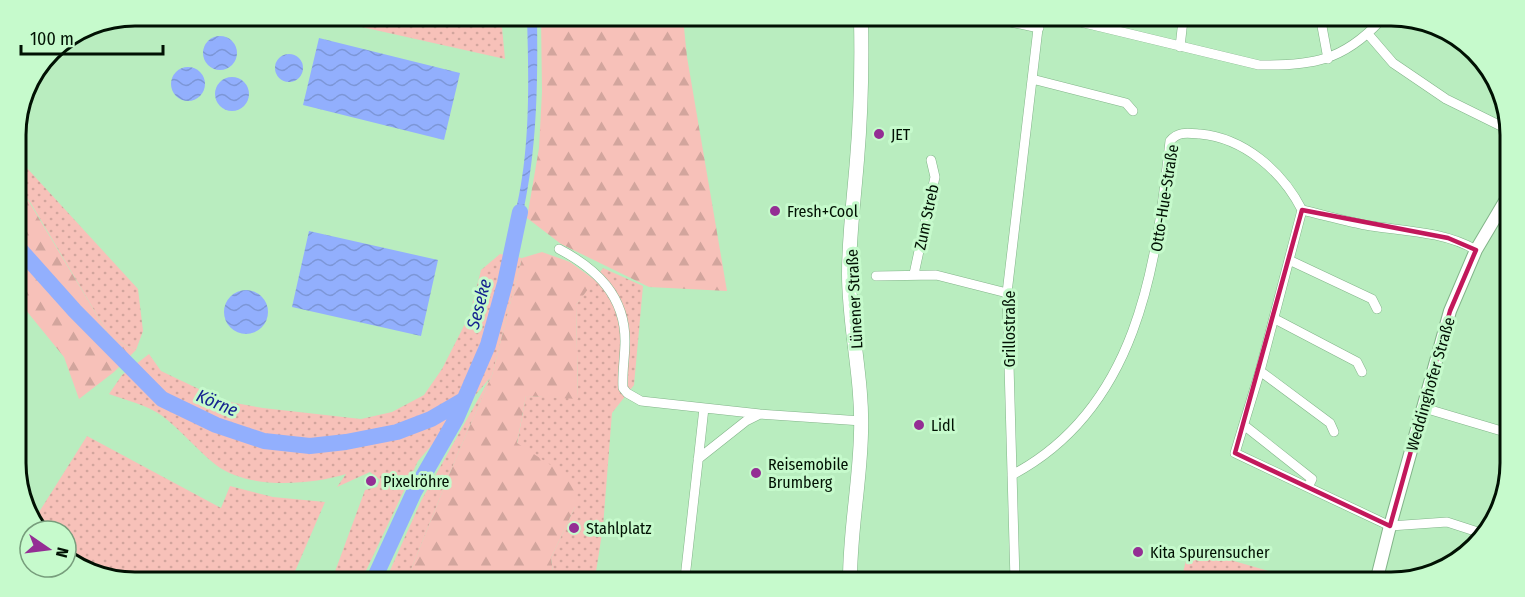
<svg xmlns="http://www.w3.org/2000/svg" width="1525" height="597" viewBox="0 0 1525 597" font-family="'Fira Sans Condensed',sans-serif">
<defs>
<pattern id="grass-dots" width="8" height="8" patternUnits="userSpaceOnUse" patternTransform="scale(1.5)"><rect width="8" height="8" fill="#f7c1b9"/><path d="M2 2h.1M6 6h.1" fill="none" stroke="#d2a59d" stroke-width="1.8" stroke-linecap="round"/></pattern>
<pattern id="forest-firs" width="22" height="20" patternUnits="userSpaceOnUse" patternTransform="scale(1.5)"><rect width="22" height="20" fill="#f7c1b9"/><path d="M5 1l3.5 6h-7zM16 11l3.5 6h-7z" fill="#d2a59d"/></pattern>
<pattern id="water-waves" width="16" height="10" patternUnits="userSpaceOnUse" patternTransform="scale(1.5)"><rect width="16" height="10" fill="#92affd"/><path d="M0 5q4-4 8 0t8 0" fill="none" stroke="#7c96d7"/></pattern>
</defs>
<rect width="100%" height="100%" fill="#b9edbf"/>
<path fill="url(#grass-dots)" d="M 317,16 L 501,17 L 505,59 L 317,17 Z
M 15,155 L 138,289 L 143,331 L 136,350 L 110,337 L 29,200 L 16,194 Z
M 500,254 L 522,258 L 492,375 L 458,453 L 408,577 L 387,577 L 421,501 L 490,378 L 418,461 L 363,577 L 333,577 L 365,490 L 377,487 L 380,480 L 370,472 L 337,487 L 346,474 C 310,485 249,490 216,465 C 197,450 181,430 161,415 C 146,405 126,400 109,394 L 122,375 L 149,354 L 161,371 L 224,401 L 263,408 L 361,419 L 392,412 L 424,395 L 442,369 L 470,314 L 481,270 Z
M 603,268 L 643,286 L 634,385 L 612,413 L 603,527 L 595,578 L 554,578 L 551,558 L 575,507 L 517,444 L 526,396 L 578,398 L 576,305 Z
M 87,436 L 221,508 L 230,486 L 273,497 L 325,502 L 293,576 L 96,576 L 66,555 L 66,531 L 40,531 L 34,520 Z
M 1189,548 L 1279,574 L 1278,581 L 1181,581 Z"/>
<path fill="url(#forest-firs)" d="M 541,17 L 683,18 L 687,57 L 727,291 L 649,287 L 561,244 L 527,218 L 539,148 L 542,92 Z
M 16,194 L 28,200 L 110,337 L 136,350 L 114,372 L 79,399 L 64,357 L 16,298 Z
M 542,252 L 570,262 L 595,280 L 576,305 L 578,399 L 526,396 L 517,443 L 575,481 L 575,507 L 551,558 L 554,578 L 408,577 L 458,453 L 492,375 L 522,258 Z"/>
<path fill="url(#water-waves)" d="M 527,17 L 537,17 C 538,90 537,162 518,233 L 510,232 C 531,164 529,88 527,17 Z
M203 53a17 17 0 1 1 34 0a17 17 0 1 1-34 0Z
M 319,38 L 460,73 L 444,140 L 303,105 Z
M275 68a14 14 0 1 1 28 0a14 14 0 1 1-28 0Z
M171 84a17 17 0 1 1 34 0a17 17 0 1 1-34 0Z
M215 94a17 17 0 1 1 34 0a17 17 0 1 1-34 0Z
M 309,231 L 438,260 L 421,336 L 292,307 Z
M224 312a22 22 0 1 1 44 0a22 22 0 1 1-44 0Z"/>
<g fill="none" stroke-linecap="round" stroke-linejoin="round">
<path stroke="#92affd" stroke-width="16" d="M 16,245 L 75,311 L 162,399 L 216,425 L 264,441 L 310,446 L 346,442 L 397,432 L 431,419 L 462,401
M 375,577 L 414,492 L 456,419 L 488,345 L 505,283 L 520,212"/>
<defs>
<path id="minor" d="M 996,19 L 1039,28
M 1072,20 L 1259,65 C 1311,66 1343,61 1380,21
M 1321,21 L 1328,59
M 1368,34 L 1393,63 L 1446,99 L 1509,130
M 1180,47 L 1183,20
M 1032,79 L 1126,103 L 1133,111
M 1302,210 L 1260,371 L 1235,453 L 1390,526 L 1447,522 L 1481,533
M 559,249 C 597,269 625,296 625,341 C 625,357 622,372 623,388 L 627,393 L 641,401 L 760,414 L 862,421
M 1289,260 L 1372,299 L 1377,309
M 914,274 L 935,177 L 931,160
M 876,276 L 936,275 L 1007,293
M 1275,319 L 1357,362 L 1362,372
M 1260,371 L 1330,423 L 1334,432
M 1424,408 L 1505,432
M 1245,426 L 1312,479 L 1308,487
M 698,459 L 746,421 L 760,414
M 1012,475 C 1137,409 1156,269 1170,141 C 1178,131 1188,133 1200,134 C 1244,138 1282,171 1302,210 C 1324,215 1348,222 1371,226 C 1406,231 1445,232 1476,250
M 685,578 L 704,408
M 1015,580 L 1007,293 L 1039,20
M 1094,580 L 1104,579 L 1114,580"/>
<path id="tertiary" d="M 1376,582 L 1390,526 L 1450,311 L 1476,250 L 1508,196"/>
<path id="secondary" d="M 850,579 C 850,530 860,482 861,433 C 863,380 849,327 849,274 C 849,236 854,198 857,160 C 861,113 862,66 861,19"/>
</defs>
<use href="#minor" stroke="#82b489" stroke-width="10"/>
<use href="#tertiary" stroke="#82b489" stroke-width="14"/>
<use href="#secondary" stroke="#82b489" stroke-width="15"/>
<use href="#minor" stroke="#fff" stroke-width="9"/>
<use href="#tertiary" stroke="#fff" stroke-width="12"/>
<use href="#secondary" stroke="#fff" stroke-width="14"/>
</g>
<path fill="none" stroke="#c2185b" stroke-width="4.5" stroke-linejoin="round" d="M 1302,210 L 1448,238 L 1476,250 L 1450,311 L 1390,526 L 1235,453 Z"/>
<g fill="#942e94" stroke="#c6facc" stroke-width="2">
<circle cx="879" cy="134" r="6"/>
<circle cx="775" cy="211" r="6"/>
<circle cx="919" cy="425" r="6"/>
<circle cx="756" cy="473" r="6"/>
<circle cx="371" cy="481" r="6"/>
<circle cx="574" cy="528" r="6"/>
<circle cx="1138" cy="552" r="6"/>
</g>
<g text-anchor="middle" stroke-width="6" stroke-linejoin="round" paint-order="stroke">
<g font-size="16" fill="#011103" stroke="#c6facc" text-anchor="start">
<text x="891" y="140">JET</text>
<text x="787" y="217">Fresh+Cool</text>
<text x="931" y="431">Lidl</text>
<text x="768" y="470">Reisemobile<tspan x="768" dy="18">Brumberg</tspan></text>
<text x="383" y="487">Pixelröhre</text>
<text x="586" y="534">Stahlplatz</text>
<text x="1150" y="558">Kita Spurensucher</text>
</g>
<g font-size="16" fill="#011103" stroke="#c6facc">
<text transform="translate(1164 198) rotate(-81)" y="6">Otto-Hue-Straße</text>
<text transform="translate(926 217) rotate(-78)" y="6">Zum Streb</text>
<text transform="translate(854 299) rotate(-93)" y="6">Lünener Straße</text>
<text transform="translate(1009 329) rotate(-90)" y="6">Grillostraße</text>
<text transform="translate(1430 384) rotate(-74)" y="6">Weddinghofer Straße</text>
</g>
<g font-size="18" font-style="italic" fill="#14228f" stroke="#c6facc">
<text transform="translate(479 304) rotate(-75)" y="6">Seseke</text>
<text transform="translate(217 403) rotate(23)" y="6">Körne</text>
</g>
</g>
<path d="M0 0H1525V597H0ZM135 26H1391A109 109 0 0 1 1500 135V463A109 109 0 0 1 1391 572H135A109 109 0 0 1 26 463V135A109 109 0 0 1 135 26Z" fill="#c6facc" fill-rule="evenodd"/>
<path fill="none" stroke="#011103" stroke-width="3" d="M135 26H1391A109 109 0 0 1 1500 135V463A109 109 0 0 1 1391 572H135A109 109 0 0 1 26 463V135A109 109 0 0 1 135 26Z"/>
<g transform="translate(48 549) rotate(104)"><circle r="28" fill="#c6facc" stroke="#779d7c" stroke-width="1.5"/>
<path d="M0-4.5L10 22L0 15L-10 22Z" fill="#942e94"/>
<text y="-9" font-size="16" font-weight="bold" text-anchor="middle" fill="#011103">N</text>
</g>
<path d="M21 45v9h142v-9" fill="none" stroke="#011103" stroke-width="3"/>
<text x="30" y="45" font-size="18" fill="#011103" stroke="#c6facc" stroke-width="4.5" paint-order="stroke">100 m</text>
</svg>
